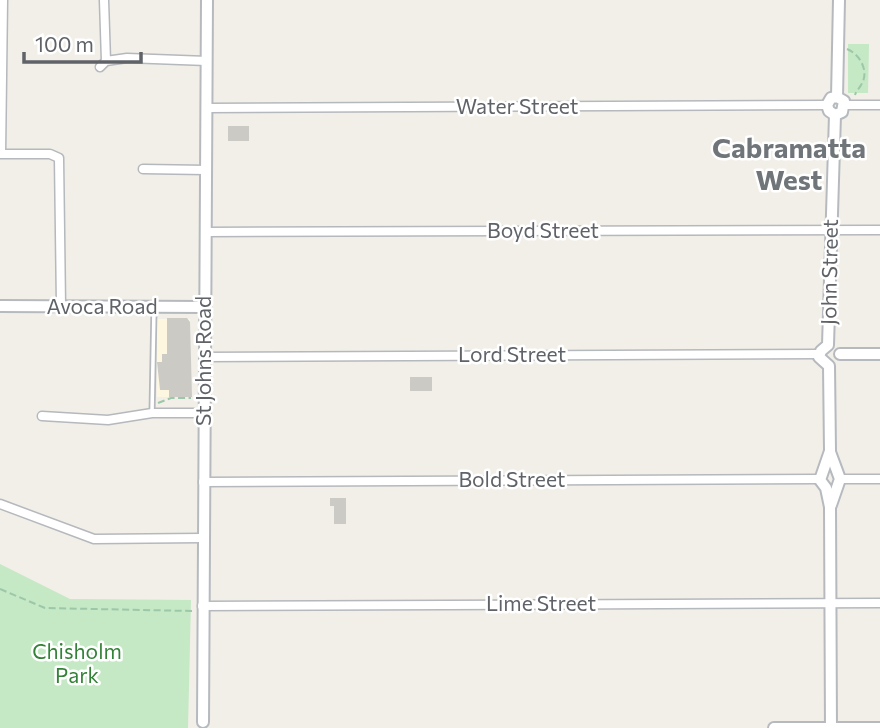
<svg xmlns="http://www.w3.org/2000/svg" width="880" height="728" viewBox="0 0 880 728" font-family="Commissioner,sans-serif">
<rect width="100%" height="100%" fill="#f1efe8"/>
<path fill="#fef7e0" d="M 157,319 L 190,319 L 189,397 L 157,397 Z"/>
<path fill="#c5e8c5" d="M 848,44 L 869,44 L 868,93 L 848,93 Z
M 0,564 L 70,599 L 191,600 L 188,728 L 0,728 Z"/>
<path fill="#cccac5" d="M 228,126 L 249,126 L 249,141 L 228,141 Z
M 167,318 L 187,318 L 190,322 L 192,397 L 169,397 L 169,390 L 160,390 L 157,362 L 162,362 L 162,354 L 167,354 Z
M 410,377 L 432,377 L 432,391 L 410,391 Z
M 330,498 L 346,498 L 346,524 L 334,524 L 334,506 L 330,506 Z"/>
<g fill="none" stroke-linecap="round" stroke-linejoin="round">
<defs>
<path id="lane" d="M 152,413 L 154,309"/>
<path id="street" d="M 104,0 L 106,61
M 100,67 L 106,61 L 127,58 L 207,61
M 845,105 L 880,105
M 206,108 L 827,105
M 0,154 L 50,154 L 59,158 L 61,306
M 1,154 L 3,0
M 143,169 L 206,170
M 205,232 L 880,230
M 204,357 L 819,354
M 42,416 L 108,420 L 152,413 L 204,413
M 840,479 L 880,479
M 203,482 L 820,479
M 0,504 L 94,539 L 202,538
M 202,606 L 880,603"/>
<path id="secondary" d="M 837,97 L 839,0
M 835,115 L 829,111 L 827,105 L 831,98 L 837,97
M 835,115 L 842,112 L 844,101 L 837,97
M 0,306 L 204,307
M 828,345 L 835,115
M 828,345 L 821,351 L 819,357 L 829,366
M 840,354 L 880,354
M 829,366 L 830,451 L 820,480 L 826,488 L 830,507 L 831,728
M 830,452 L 840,479 L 831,505
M 203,722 L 207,0
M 774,728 L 880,728"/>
</defs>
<use href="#lane" stroke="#b5b8bc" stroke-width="7"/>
<use href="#street" stroke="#b5b8bc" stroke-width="11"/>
<use href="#secondary" stroke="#b6babf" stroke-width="14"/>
<path stroke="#9cc7a9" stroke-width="2" stroke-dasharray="7 3.5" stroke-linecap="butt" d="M 847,49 C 860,54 870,72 861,85 C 859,89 856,91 855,95
M 158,403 L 171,398 L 191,398
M 0,589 L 45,608 L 192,611"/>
<use href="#lane" stroke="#fff" stroke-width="3.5"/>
<use href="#street" stroke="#fff" stroke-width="8"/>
<use href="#secondary" stroke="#fff" stroke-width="10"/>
</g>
<g text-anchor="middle" stroke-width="5" stroke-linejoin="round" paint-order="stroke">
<g font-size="21" fill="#5f6368" stroke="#fff">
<text x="517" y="114">Water Street</text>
<text x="543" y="238">Boyd Street</text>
<text transform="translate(830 272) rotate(-89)" y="7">John Street</text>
<text x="102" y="314">Avoca Road</text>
<text x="512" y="362">Lord Street</text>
<text transform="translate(204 361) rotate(-90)" y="7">St Johns Road</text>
<text x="512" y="487">Bold Street</text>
<text x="541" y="611">Lime Street</text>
</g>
<g font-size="21" fill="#348238" stroke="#fff">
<text x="77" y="659">Chisholm<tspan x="77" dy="24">Park</tspan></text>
</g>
<g font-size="28" font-weight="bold" fill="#70757a" stroke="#fff">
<text x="789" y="158">Cabramatta<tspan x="789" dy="32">West</tspan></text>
</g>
</g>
<path d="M24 52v10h117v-10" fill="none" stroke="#5f6368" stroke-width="3.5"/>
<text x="35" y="52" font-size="21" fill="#5f6368" stroke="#ffffff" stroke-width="5" paint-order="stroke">100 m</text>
</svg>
